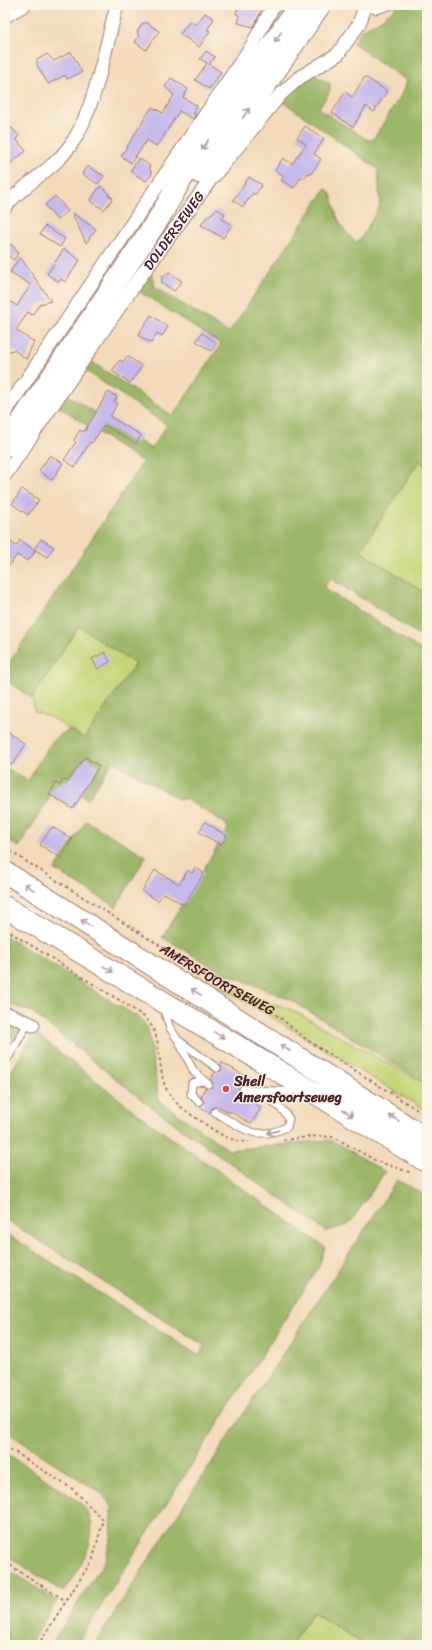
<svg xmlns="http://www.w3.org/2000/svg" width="432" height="1650" viewBox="0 0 432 1650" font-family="Sriracha,sans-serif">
<rect width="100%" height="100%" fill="#fcf5e5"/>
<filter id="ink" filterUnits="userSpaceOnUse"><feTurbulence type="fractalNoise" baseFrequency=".025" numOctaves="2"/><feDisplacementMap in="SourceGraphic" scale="8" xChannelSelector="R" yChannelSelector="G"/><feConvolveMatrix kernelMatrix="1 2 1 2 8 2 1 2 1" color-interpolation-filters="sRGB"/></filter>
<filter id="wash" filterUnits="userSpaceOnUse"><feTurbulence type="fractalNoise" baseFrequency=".012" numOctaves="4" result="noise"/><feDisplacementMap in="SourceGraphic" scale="16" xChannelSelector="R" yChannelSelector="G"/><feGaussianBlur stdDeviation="0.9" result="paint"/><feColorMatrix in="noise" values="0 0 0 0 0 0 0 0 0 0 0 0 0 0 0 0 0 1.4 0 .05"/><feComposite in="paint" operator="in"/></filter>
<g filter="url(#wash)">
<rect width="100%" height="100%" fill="#f3daba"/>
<path fill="#c4d477" stroke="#877a51" d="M 419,461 L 427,466 L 427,594 L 360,551 Z
M 79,626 L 135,664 L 84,739 L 50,717 L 35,712 L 32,698 Z
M 218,985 L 290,1009 L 427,1085 L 427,1111 Z
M 313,1612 L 364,1645 L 291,1645 Z"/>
<path fill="#9bb668" stroke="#726a4a" d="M 399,5 L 427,5 L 427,466 L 419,461 L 360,551 L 427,594 L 427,640 L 330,578 L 324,588 L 427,654 L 427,1084 L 289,999 L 218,970 L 162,937 L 228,829 L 225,823 L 184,798 L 180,800 L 113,761 L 88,799 L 62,782 L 58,783 L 19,847 L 5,839 L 5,767 L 28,781 C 39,764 50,733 72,730 L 84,739 L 135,664 L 79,626 L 32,698 L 5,680 L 5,669 L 143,462 L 58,406 L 66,394 L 151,449 L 167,425 L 83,369 L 89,360 L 173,416 L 221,344 L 137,290 L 150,270 L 155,287 L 229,333 L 326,188 C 334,194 334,210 338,219 C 342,228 349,235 355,242 L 360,240 L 380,206 L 378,169 L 281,100 L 313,74 L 330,84 C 332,93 324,100 319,107 L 322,111 L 368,140 L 373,140 L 404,90 L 407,81 L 353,43 L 362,30 L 380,20 Z
M 86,821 L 146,856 L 116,907 L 55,870 Z
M 5,936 L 142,1020 L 148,1029 L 159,1101 L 229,1150 L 328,1140 L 339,1144 L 385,1172 L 352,1220 L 348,1225 L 326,1231 L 150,1106 L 32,1012 L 5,1003 Z
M 5,1018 L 22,1026 L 5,1057 Z
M 35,1033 L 142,1117 L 325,1247 L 319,1266 L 76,1645 L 51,1645 L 106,1559 L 111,1537 L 112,1520 L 110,1504 L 102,1494 L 5,1431 L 5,1233 L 198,1355 L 205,1346 L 5,1219 L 5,1081 Z
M 397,1180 L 427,1196 L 427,1645 L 364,1645 L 313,1612 L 291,1645 L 94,1645 L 176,1517 Z
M 5,1452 L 78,1501 C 109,1527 80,1566 63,1592 L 5,1554 Z
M 5,1568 L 57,1601 L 29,1645 L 5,1645 Z"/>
<g id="blocks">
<path fill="#c6b9eb" d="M 238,5 L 262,5 L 259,16 L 253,27 L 238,23 L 240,16 L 236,14 Z
M 205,13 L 214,19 L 207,30 L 210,31 L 199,47 L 180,34 L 190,21 L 196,25 Z
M 146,22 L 159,31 L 146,50 L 135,42 L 139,36 L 137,32 L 143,23 L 144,24 Z
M 206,51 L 215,57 L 209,64 L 221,72 L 209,89 L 195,80 L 207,63 L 200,59 Z
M 71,52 L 82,72 L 67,79 L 65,75 L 48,84 L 37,65 L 37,60 L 47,54 L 54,61 Z
M 365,77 L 387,91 L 374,112 L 366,106 L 353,127 L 332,113 L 345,92 L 352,97 Z
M 171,78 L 188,89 L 183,97 L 197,106 L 194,111 L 195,116 L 193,119 L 179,111 L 160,142 L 156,146 L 147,140 L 131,163 L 121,156 L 152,107 L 163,113 L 174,95 L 165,87 Z
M 305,126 L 324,139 L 314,154 L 321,159 L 311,174 L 308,173 L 304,179 L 301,177 L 294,188 L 281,180 L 284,176 L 275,170 L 283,158 L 292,164 L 306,144 L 297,138 Z
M 12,128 L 19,136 L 16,139 L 26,151 L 5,168 L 5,148 L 10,144 L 5,137 L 5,133 Z
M 139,158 L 150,166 L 149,167 L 152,174 L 146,181 L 130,171 Z
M 87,166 L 104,176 L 98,184 L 82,174 Z
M 249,177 L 262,185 L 255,195 L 253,193 L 243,207 L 233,200 Z
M 100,186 L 109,193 L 108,195 L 113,198 L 104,210 L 90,201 Z
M 55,196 L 68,211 L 57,220 L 45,205 Z
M 217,209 L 225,214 L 222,219 L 232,225 L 223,238 L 201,225 L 205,219 Z
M 72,213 L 96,229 L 86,243 Z
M 45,226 L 65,239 L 60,247 L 40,234 Z
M 5,241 L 13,246 L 18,253 L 14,260 L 5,254 Z
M 64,249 L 80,260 L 65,282 L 61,279 L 59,282 L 47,274 Z
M 20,257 L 51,301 L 40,304 L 32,315 L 28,312 L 16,330 L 34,342 L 26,359 L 14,350 L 5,352 L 5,298 L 17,306 L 31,285 L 10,272 Z
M 169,272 L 182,281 L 174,291 L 162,283 L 162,276 L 166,275 Z
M 151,315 L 168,327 L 162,336 L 157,333 L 151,343 L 138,335 Z
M 202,333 L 217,343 L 211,351 L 196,341 Z
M 127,356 L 142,366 L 130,383 L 112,371 L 120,360 L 123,362 Z
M 108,392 L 117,397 L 114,402 L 117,404 L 110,417 L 141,435 L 136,444 L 104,425 L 92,443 L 90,442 L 75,467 L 64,460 L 76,442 L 74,440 L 80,430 L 84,432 Z
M 50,455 L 63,463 L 52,480 L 39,471 Z
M 22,489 L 39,500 L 28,515 L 12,504 Z
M 5,538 L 16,546 L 20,540 L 35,551 L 28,561 L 17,555 L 5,571 Z
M 41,539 L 54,547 L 47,557 L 34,549 Z
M 105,652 L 110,662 L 98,669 L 92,659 Z
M 5,730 L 26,744 L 12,765 L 5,760 Z
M 85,757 L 99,766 L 73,809 L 49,794 L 56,783 L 60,785 L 63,780 L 68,781 Z
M 205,822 L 227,836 L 221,845 L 199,832 Z
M 52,827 L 72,839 L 61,858 L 40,845 Z
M 195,867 L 204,873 L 184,905 L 164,893 L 158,901 L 142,891 L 155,870 L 179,884 L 188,870 L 192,873 Z
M 221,1062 L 250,1079 L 246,1084 L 241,1085 L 238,1089 L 240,1094 L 261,1108 L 251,1124 L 230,1111 L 229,1113 L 218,1106 L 212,1108 L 210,1113 L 200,1107 L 204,1103 L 201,1096 L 205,1088 L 212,1087 L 213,1083 L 210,1080 L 215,1072 L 221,1071 Z"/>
</g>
</g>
<g filter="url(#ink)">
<use href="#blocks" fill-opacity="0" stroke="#9e7c72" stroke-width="1"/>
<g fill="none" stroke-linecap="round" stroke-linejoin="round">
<defs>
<path id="service" d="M 365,7 L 376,10 L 393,5
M 163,1007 L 170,1028 L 178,1040 L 217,1068
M 178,1040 L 194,1072 L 208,1084
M 5,1063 L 28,1023
M 255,1090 L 302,1092
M 199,1102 L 191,1094 L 192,1083 L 202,1081
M 215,1112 C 243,1128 254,1142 287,1127 L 289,1119 C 281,1105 259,1089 243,1089"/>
<g id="minor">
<path d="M 5,16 L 24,5"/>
<path d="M 5,207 C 23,184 52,171 70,146 C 95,111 105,48 117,5"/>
<path d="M 5,412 L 251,47 L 274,5"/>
<path id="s2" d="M 5,475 L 130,291 L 208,183 L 280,95 L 299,78 L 338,54 L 359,24 L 365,7 L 361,5"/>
<path d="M 5,1013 L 33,1025"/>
</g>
<path id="primary" d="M 200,173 L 232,134 L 320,5
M 5,446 L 159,218 L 181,180 L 299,5
M 5,872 L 427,1139
M 5,907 L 315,1093 L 427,1162"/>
</defs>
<use href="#service" stroke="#9e7c72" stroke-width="9"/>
<use href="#minor" stroke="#9e7c72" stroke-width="15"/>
<use href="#primary" stroke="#9e7c72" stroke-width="23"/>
<g stroke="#9e7c72" stroke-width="2" stroke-dasharray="3 3" stroke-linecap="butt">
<path id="s1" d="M 5,848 L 186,962 L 224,985 L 267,1007 L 307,1040 L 427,1116"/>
<path d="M 5,929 L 130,1007 C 136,1012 145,1016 149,1022 C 164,1042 156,1071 168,1092 C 176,1106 192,1115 205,1124 C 219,1134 231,1142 249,1142"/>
<path d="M 283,1140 L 317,1136 L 334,1137 L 376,1161 L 412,1173"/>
<path d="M 5,1446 L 74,1490 L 103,1520 L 93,1559 L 38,1645"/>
<path d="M 5,1562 L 66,1601"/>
</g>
<use href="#service" stroke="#fff" stroke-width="7"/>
<use href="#minor" stroke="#fff" stroke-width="13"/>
<use href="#primary" stroke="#fff" stroke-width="21"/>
</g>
<defs><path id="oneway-shaft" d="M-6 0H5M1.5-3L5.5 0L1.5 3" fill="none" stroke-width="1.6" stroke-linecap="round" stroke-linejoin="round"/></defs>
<g stroke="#ae9aa0">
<use href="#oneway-shaft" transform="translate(278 37) rotate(124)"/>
<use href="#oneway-shaft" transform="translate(246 113) rotate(-56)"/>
<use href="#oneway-shaft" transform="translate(205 145) rotate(124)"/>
<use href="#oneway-shaft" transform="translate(29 887) rotate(-148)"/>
<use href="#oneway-shaft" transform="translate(86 923) rotate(-148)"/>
<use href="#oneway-shaft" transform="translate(108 969) rotate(31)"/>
<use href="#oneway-shaft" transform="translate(196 992) rotate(-148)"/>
<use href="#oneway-shaft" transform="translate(219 1035) rotate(31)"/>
<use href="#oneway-shaft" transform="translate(285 1048) rotate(-147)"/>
<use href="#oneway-shaft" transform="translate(348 1113) rotate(32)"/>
<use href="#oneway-shaft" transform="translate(394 1118) rotate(-147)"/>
<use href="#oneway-shaft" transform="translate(273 1132) rotate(164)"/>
</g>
</g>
<circle fill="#d1495b" stroke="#fcf5e5" stroke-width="1.5" cx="226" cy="1089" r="4"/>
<g text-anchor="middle" stroke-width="3" stroke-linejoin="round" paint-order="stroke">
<g font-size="14" fill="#4a1f2b" stroke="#fcf5e5">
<text dy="5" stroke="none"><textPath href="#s2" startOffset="297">DOLDERSEWEG</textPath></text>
<text dy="5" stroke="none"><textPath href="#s1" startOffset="250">AMERSFOORTSEWEG</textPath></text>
</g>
<g font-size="14" font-weight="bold" fill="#4a1f2b" stroke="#fcf5e5" text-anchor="start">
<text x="234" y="1086">Shell<tspan x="234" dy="16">Amersfoortseweg</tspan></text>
</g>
</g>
<rect width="432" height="1650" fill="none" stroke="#fcf5e5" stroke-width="20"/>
</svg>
